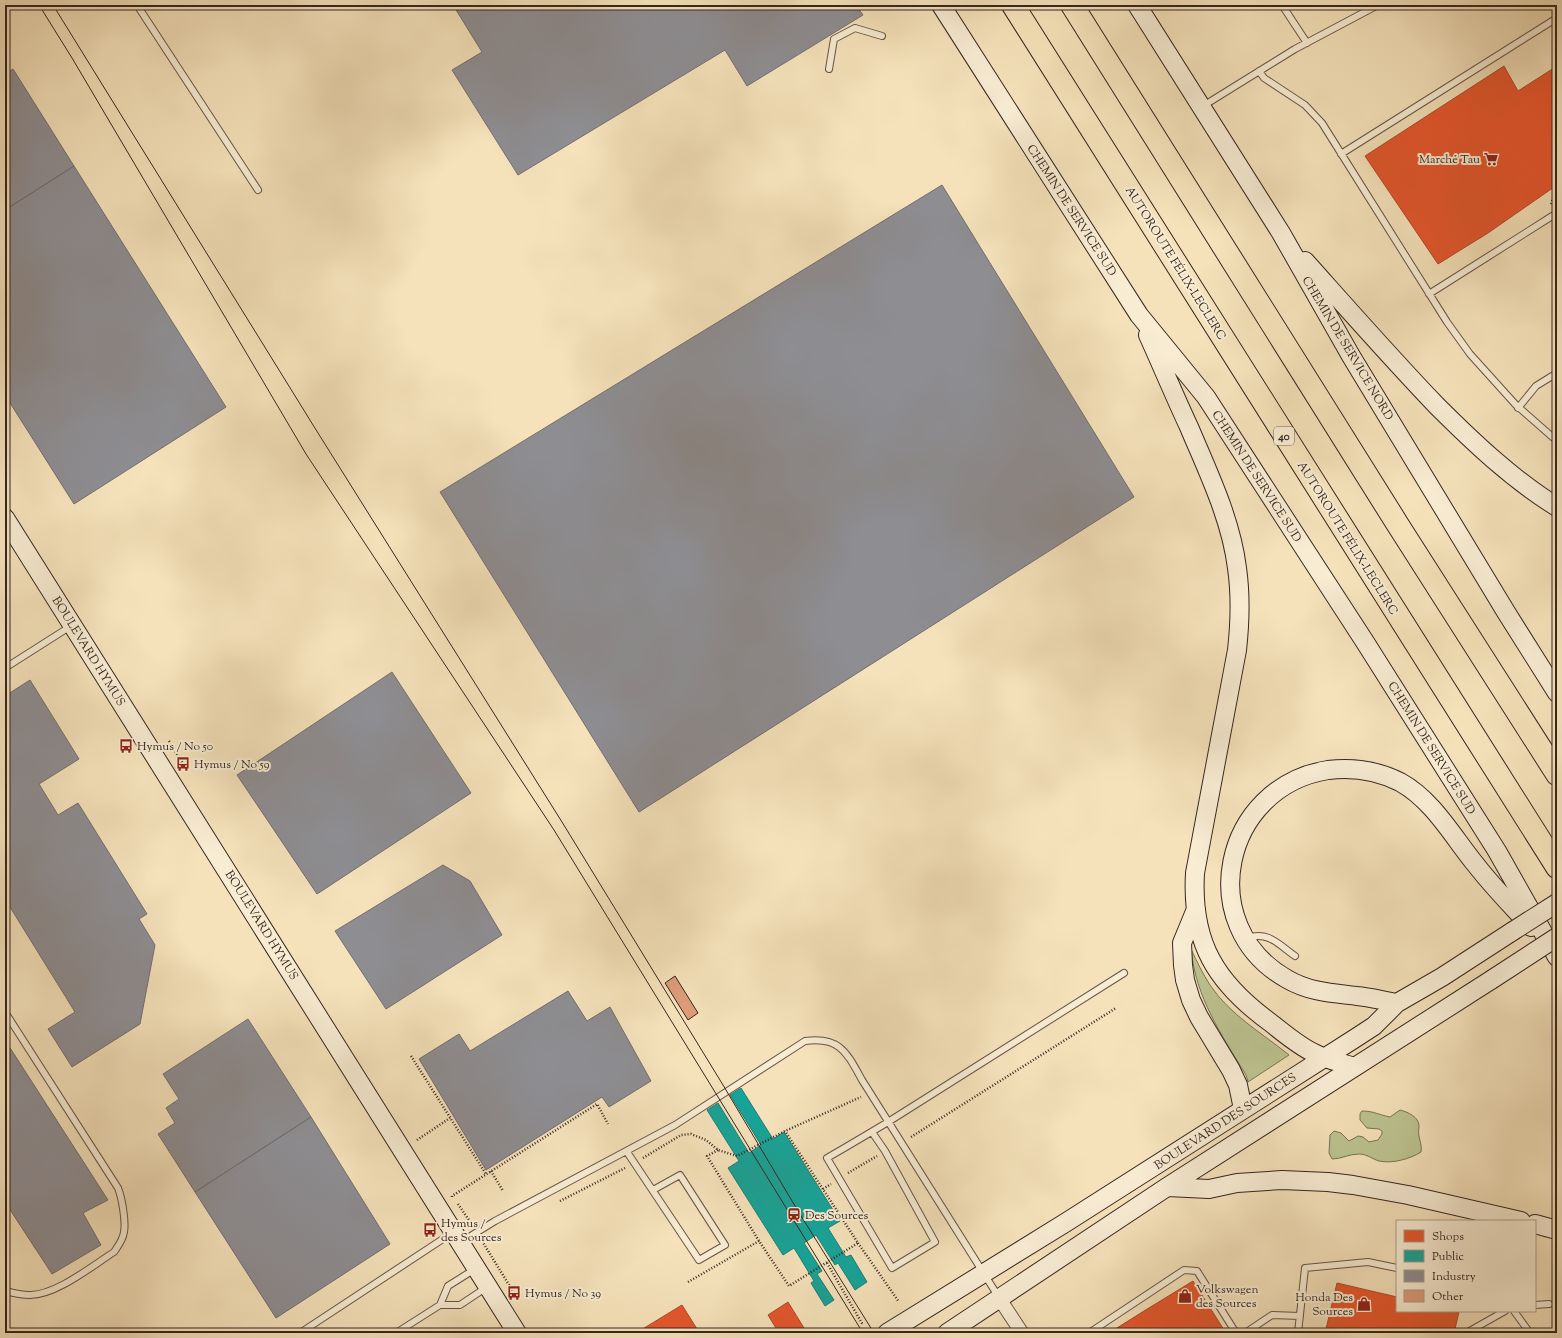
<svg xmlns="http://www.w3.org/2000/svg" width="1562" height="1338" viewBox="0 0 1562 1338" font-family="'Sorts Mill Goudy',serif">
<rect width="100%" height="100%" fill="#f5e2bb"/>
<filter id="stains"><feTurbulence type="fractalNoise" baseFrequency=".005" numOctaves="4"/><feColorMatrix values="0 0 0 0 .2 0 0 0 0 .09 0 0 0 0 .02 0 0 0 .5 -.17"/></filter>
<radialGradient id="worn" r=".72"><stop offset=".6" stop-color="#630" stop-opacity="0"/><stop offset="1" stop-color="#630" stop-opacity=".3"/></radialGradient>
<path fill="#bcc390" stroke="#797458" d="M 1191,949 C 1197,962 1203,974 1210,985 C 1230,1015 1262,1033 1289,1055 L 1248,1082 L 1246,1075 C 1221,1034 1196,998 1191,949 Z
M 1400,1110 C 1408,1112 1419,1117 1419,1126 C 1419,1129 1418,1132 1419,1136 C 1420,1142 1422,1145 1421,1152 C 1410,1159 1392,1164 1379,1161 C 1372,1159 1367,1154 1359,1154 C 1349,1154 1341,1159 1332,1159 L 1329,1153 L 1330,1135 L 1334,1131 L 1341,1133 L 1349,1141 L 1358,1136 L 1363,1137 L 1369,1142 L 1378,1140 L 1382,1134 L 1382,1131 L 1379,1129 L 1367,1128 L 1360,1120 L 1360,1114 L 1362,1111 C 1374,1111 1379,1115 1390,1117 Z"/>
<path fill="#e4572e" stroke="#b0482a" d="M 1504,66 L 1518,91 L 1557,66 L 1557,185 L 1488,233 L 1438,264 L 1365,156 Z
M 1193,1281 L 1226,1333 L 1109,1333 L 1144,1311 Z
M 1337,1283 L 1397,1297 L 1397,1311 L 1459,1312 L 1454,1333 L 1456,1333 L 1325,1333 Z
M 788,1302 L 804,1328 L 796,1333 L 779,1333 L 768,1315 Z
M 682,1305 L 697,1329 L 690,1333 L 636,1333 Z"/>
<path fill="#17a398" stroke="#207e74" d="M 741,1088 L 773,1139 L 784,1132 L 840,1221 L 828,1228 L 846,1257 L 851,1255 L 867,1282 L 855,1290 L 838,1263 L 835,1265 L 816,1235 L 804,1243 L 822,1271 L 817,1274 L 834,1300 L 825,1306 L 811,1283 L 814,1281 L 794,1248 L 783,1255 L 728,1168 L 739,1161 L 707,1110 L 718,1103 L 749,1153 L 761,1145 L 730,1095 Z"/>
<path fill="#8d8d92" stroke="#736e70" d="M 453,5 L 856,5 L 863,15 L 747,86 L 725,50 L 518,175 L 452,70 L 482,52 Z
M 13,69 L 74,166 L 5,210 L 5,74 Z
M 74,166 L 226,407 L 74,504 L 5,395 L 5,210 Z
M 942,185 L 1134,497 L 639,812 L 440,492 Z
M 392,672 L 471,793 L 317,894 L 237,775 Z
M 30,680 L 79,759 L 39,784 L 58,815 L 78,803 L 147,914 L 139,919 L 155,945 L 140,1024 L 72,1067 L 48,1029 L 75,1012 L 5,899 L 5,696 Z
M 443,865 L 470,881 L 502,935 L 386,1009 L 335,931 Z
M 568,991 L 587,1021 L 610,1007 L 651,1081 L 609,1107 L 602,1097 L 486,1170 L 419,1059 L 459,1034 L 470,1051 Z
M 248,1019 L 311,1117 L 195,1192 L 158,1134 L 175,1123 L 166,1108 L 179,1099 L 163,1074 Z
M 5,1040 L 108,1200 L 83,1213 L 101,1245 L 52,1274 L 5,1202 Z
M 311,1117 L 390,1244 L 276,1318 L 195,1192 Z"/>
<path fill="#de9c7a" stroke="#362620" d="M 675,976 L 698,1013 L 688,1020 L 665,983 Z"/>
<g fill="none" stroke-linecap="round" stroke-linejoin="round">
<defs>
<path id="lane" d="M 137,5 L 258,190
M 1282,5 L 1307,43
M 829,69 L 834,39 L 855,28 L 882,36
M 1259,71 L 1264,78 L 1305,105 L 1322,123 L 1447,322 L 1470,354 L 1516,405 L 1557,441
M 1203,106 L 1295,49 L 1378,5
M 1341,154 L 1557,18
M 1429,294 L 1557,213
M 1518,408 L 1536,386 L 1557,373
M 5,668 L 71,626
M 1247,938 C 1269,931 1278,944 1295,956
M 5,1012 L 118,1188 C 122,1198 126,1222 124,1232 C 123,1240 118,1246 114,1252 C 92,1266 55,1296 29,1295 C 21,1295 13,1293 5,1291
M 872,1132 L 885,1151 L 935,1242 L 892,1268 L 827,1158 C 848,1146 868,1134 888,1122 L 1124,973
M 627,1152 L 699,1260 L 725,1245 L 680,1175 L 653,1190
M 461,1242 L 495,1221 L 675,1125 L 805,1041 C 840,1036 847,1053 862,1080 L 998,1296
M 440,1305 L 460,1305 L 487,1287
M 1535,1305 L 1549,1304
M 1514,1311 L 1530,1333
M 300,1333 L 452,1233
M 396,1333 L 440,1305 L 448,1286 L 475,1269
M 1089,1333 L 1184,1270 L 1197,1271 L 1236,1333
M 1245,1333 L 1272,1315 L 1300,1316
M 1298,1333 L 1305,1268 L 1368,1262 L 1397,1268
M 1466,1333 L 1505,1311"/>
<path id="street" d="M 999,1298 L 1022,1333"/>
<path id="secondary" d="M 941,5 L 1139,315 L 1206,397 L 1365,642 L 1497,851 L 1557,957
M 1137,5 L 1281,233 L 1351,356 L 1506,612 L 1557,693
M 1305,261 C 1348,309 1391,358 1436,405 C 1473,442 1512,479 1557,507
M 1148,335 C 1162,366 1175,397 1189,427 C 1208,472 1231,519 1237,568 C 1241,596 1240,623 1237,650 L 1195,873 C 1191,943 1216,983 1271,1023 C 1285,1034 1300,1047 1316,1054 C 1328,1060 1342,1063 1354,1067
M 5,518 L 517,1333
M 1196,909 L 1182,943 L 1183,965 L 1185,980 L 1191,1000 L 1199,1017 L 1231,1070 L 1238,1085 L 1243,1109
M 1397,1003 C 1384,1001 1370,997 1357,996 C 1332,993 1309,992 1287,979 C 1193,926 1222,787 1328,770 C 1352,767 1378,771 1400,782 C 1433,800 1453,837 1476,865 C 1493,887 1513,907 1531,927
M 1167,1187 L 1209,1189 L 1237,1183 L 1282,1180 L 1328,1182 L 1353,1185 L 1408,1195 L 1521,1221
M 1535,1224 L 1557,1230
M 887,1333 L 1065,1223 L 1354,1039 L 1374,1026 L 1397,1003 L 1442,977 L 1513,931
M 947,1333 L 1167,1187 L 1491,980"/>
<path id="highway" d="M 1013,5 L 1557,867
M 1072,5 L 1398,525 L 1557,774"/>
</defs>
<use href="#lane" stroke="#665547" stroke-width="8"/>
<use href="#street" stroke="#665547" stroke-width="15"/>
<use href="#secondary" stroke="#362620" stroke-width="20"/>
<use href="#highway" stroke="#362620" stroke-width="24"/>
<path stroke="#362620" stroke-width="2.5" stroke-dasharray="1 2" stroke-linecap="butt" d="M 1551,204 L 1555,192 L 1557,190
M 169,741 L 183,764
M 411,1056 L 486,1174
M 911,1137 L 1116,1008
M 417,1140 L 450,1118
M 718,1150 L 707,1156 L 759,1241 L 789,1286 L 858,1243 L 785,1131
M 643,1158 L 681,1135 L 691,1134 L 706,1140 L 718,1150 L 737,1156 L 785,1131 L 861,1097
M 491,1171 L 503,1191
M 848,1173 L 877,1156
M 823,1189 L 831,1184
M 452,1197 L 452,1196 L 597,1104 L 608,1124
M 560,1201 L 625,1168
M 458,1204 L 471,1223
M 482,1241 L 514,1293
M 858,1243 L 899,1302
M 827,1263 L 863,1325
M 688,1282 L 759,1241"/>
<use href="#lane" stroke="#f8ecd3" stroke-width="6"/>
<use href="#street" stroke="#f8ecd3" stroke-width="13"/>
<use href="#secondary" stroke="#f8ecd3" stroke-width="18"/>
<use href="#highway" stroke="#f5e2bb" stroke-width="22"/>
<path stroke="#362620" stroke-width="1" d="M 39,5 L 72,58 L 306,454 L 554,830 L 863,1333
M 53,5 L 318,433 L 562,822 L 723,1085 L 798,1211 L 874,1333"/>
<defs>
<path id="secondary-bridge" d="M 1513,931 L 1557,903
M 1491,980 L 1557,937"/>
</defs>
<use href="#secondary-bridge" stroke="#362620" stroke-width="20" stroke-linecap="butt"/>
<use href="#secondary-bridge" stroke="#f8ecd3" stroke-width="18"/>
</g>
<defs>
<symbol id="supermarket-bare" viewBox="-9 -9 18 18"><path d="M-6-5.5h2.5l.6 2H6L4.5 2H-2.5L-4.4-4H-6ZM-1.5 3.2a1.3 1.3 0 1 0 .1 0ZM3 3.2a1.3 1.3 0 1 0 .1 0Z" fill="#8f2418" stroke="#f8ecd3" stroke-width="2.5" paint-order="stroke"/></symbol>
<symbol id="bus-bare" viewBox="-9 -9 18 18"><path d="M-5-6H5V4H4V6H2V4H-2V6H-4V4H-5ZM-3.5-4V0h7V-4ZM-3.5 1.2v1.5H-2V1.2ZM2 1.2v1.5H3.5V1.2Z" fill="#8f2418" stroke="#f8ecd3" stroke-width="2.5" paint-order="stroke"/></symbol>
<symbol id="station-bare" viewBox="-9 -9 18 18"><path d="M-3-6H3Q5-6 5-4V2Q5 4 3 4L4.5 6H3L1.5 4h-3L-3 6H-4.5L-3 4Q-5 4-5 2V-4Q-5-6-3-6ZM-3.5-4v3h7v-3ZM-3.5 1v1.5H-2V1ZM2 1v1.5H3.5V1Z" fill="#8f2418" stroke="#f8ecd3" stroke-width="2.5" paint-order="stroke"/></symbol>
<symbol id="shop-bare" viewBox="-9 -9 18 18"><path d="M-5-2.5h2.3a2.7 3.5 0 0 1 5.4 0H5L5.5 6h-11ZM-1.5-2.5h3a1.5 2.3 0 0 0-3 0Z" fill="#8f2418" stroke="#f8ecd3" stroke-width="2.5" paint-order="stroke"/></symbol>
</defs>
<g fill-rule="evenodd">
<use href="#supermarket-bare" x="1481" y="149" width="20" height="20"/>
<use href="#bus-bare" x="116" y="736" width="20" height="20"/>
<use href="#bus-bare" x="173" y="754" width="20" height="20"/>
<use href="#station-bare" x="784" y="1205" width="20" height="20"/>
<use href="#bus-bare" x="420" y="1220" width="20" height="20"/>
<use href="#bus-bare" x="504" y="1283" width="20" height="20"/>
<use href="#shop-bare" x="1175" y="1286" width="20" height="20"/>
<use href="#shop-bare" x="1354" y="1294" width="20" height="20"/>
</g>
<g text-anchor="middle" stroke-width="4" stroke-linejoin="round" paint-order="stroke">
<rect fill="#f8ecd3" stroke="#706156" stroke-width="1" x="1274" y="427" width="20" height="18" rx="3"/>
<g font-size="11" font-weight="bold" fill="#362620">
<text x="1284" y="440">40</text>
</g>
<g font-size="12" fill="#362620" stroke="#f8ecd3" text-anchor="start">
<text x="1480" y="163" text-anchor="end">Marché Tau</text>
<text x="137" y="750">Hymus / No 50</text>
<text x="194" y="768">Hymus / No 59</text>
<text x="805" y="1219">Des Sources</text>
<text x="441" y="1227">Hymus /<tspan x="441" dy="14">des Sources</tspan></text>
<text x="1196" y="1293">Volkswagen<tspan x="1196" dy="14">des Sources</tspan></text>
<text x="525" y="1297">Hymus / No 39</text>
<text x="1353" y="1301" text-anchor="end">Honda Des<tspan x="1353" dy="14">Sources</tspan></text>
</g>
<g font-size="12" fill="#362620" stroke="#f8ecd3">
<text transform="translate(1072 210) rotate(57)" y="4">CHEMIN DE SERVICE SUD</text>
<text transform="translate(1176 263) rotate(58)" y="4">AUTOROUTE FÉLIX-LECLERC</text>
<text transform="translate(1348 348) rotate(59)" y="4">CHEMIN DE SERVICE NORD</text>
<text transform="translate(1257 476) rotate(57)" y="4">CHEMIN DE SERVICE SUD</text>
<text transform="translate(1348 538) rotate(58)" y="4">AUTOROUTE FÉLIX-LECLERC</text>
<text transform="translate(89 651) rotate(58)" y="4">BOULEVARD HYMUS</text>
<text transform="translate(1432 748) rotate(58)" y="4">CHEMIN DE SERVICE SUD</text>
<text transform="translate(262 925) rotate(58)" y="4">BOULEVARD HYMUS</text>
<text transform="translate(1225 1121) rotate(-33)" y="4">BOULEVARD DES SOURCES</text>
</g>
</g>
<rect width="1562" height="1338" fill="none" stroke="#f5e2bb" stroke-width="20"/>
<rect x="6" y="6" width="1550" height="1326" fill="none" stroke="#362620" stroke-width="2"/>
<rect x="10" y="10" width="1542" height="1318" fill="none" stroke="#362620"/>
<rect x="1396" y="1220" width="140" height="92" fill="#f8ecd3" stroke="#aa9d8b"/>
<rect x="1404" y="1230" width="20" height="12" fill="#e4572e" stroke="#aa9d8b"/>
<text x="1432" y="1240" font-size="12" fill="#362620">Shops</text>
<rect x="1404" y="1250" width="20" height="12" fill="#17a398" stroke="#aa9d8b"/>
<text x="1432" y="1260" font-size="12" fill="#362620">Public</text>
<rect x="1404" y="1270" width="20" height="12" fill="#8d8d92" stroke="#aa9d8b"/>
<text x="1432" y="1280" font-size="12" fill="#362620">Industry</text>
<rect x="1404" y="1290" width="20" height="12" fill="#de9c7a" stroke="#aa9d8b"/>
<text x="1432" y="1300" font-size="12" fill="#362620">Other</text>
<rect width="100%" height="100%" filter="url(#stains)"/>
<rect width="100%" height="100%" fill="url(#worn)"/>
</svg>
